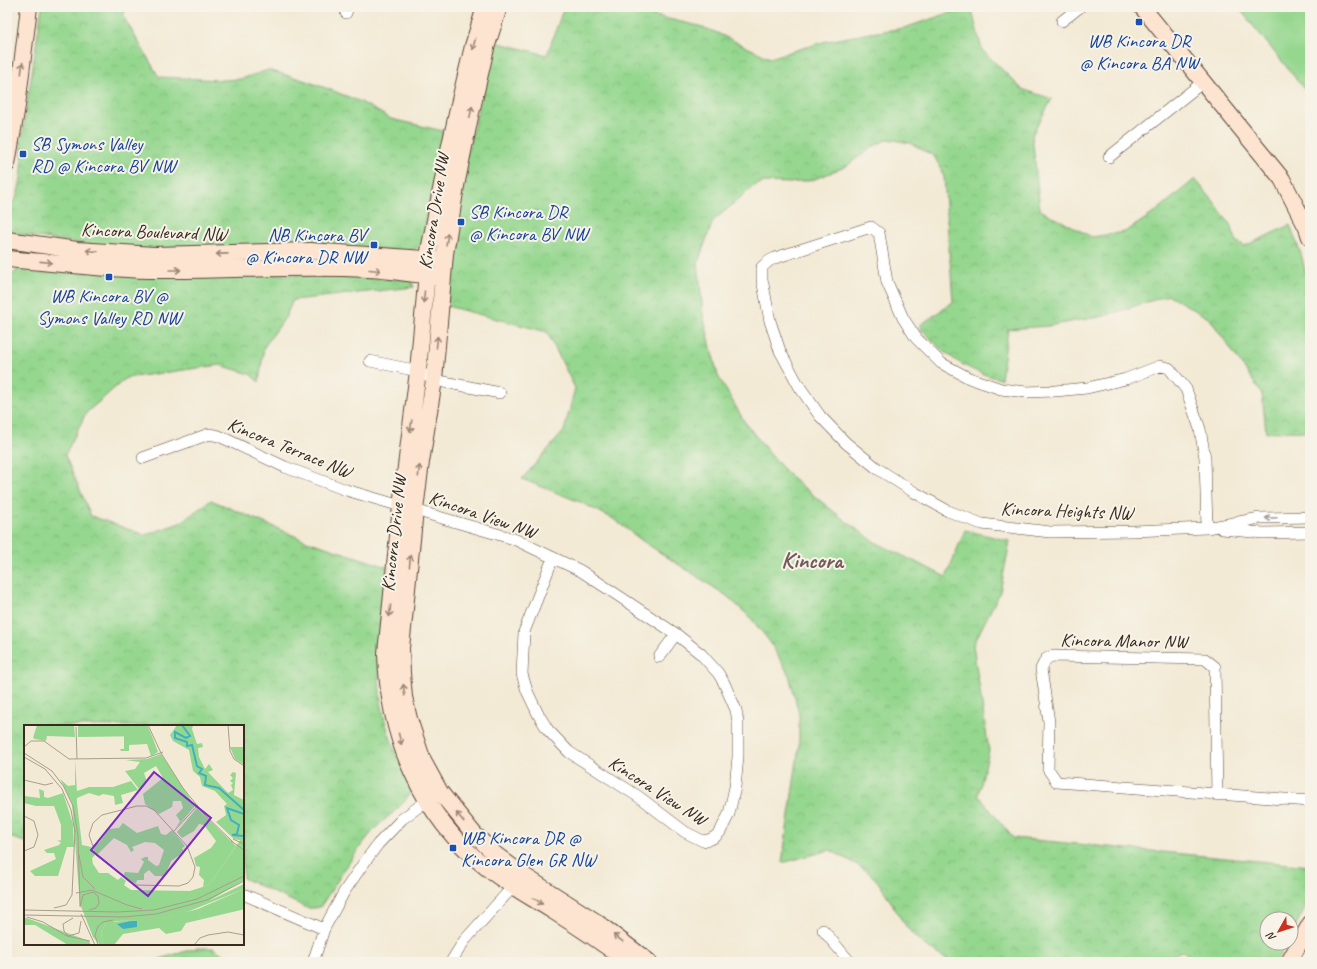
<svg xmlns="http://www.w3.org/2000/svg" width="1317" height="969" viewBox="0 0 1317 969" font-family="Caveat,sans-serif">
<defs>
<pattern id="park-crowns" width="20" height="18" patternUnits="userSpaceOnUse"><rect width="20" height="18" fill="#95d78f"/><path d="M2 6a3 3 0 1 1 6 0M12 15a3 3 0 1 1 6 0" fill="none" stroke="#81b97b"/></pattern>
</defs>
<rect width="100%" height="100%" fill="#f7f3e8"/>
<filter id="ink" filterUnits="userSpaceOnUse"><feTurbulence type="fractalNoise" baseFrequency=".025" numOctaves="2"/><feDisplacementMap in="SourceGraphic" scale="8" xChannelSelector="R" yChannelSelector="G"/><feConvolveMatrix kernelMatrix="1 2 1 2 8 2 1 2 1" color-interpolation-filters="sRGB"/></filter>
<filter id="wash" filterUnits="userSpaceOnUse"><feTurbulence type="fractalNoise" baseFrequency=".012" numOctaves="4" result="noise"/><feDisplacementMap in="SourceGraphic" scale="16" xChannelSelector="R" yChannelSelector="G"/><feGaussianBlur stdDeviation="0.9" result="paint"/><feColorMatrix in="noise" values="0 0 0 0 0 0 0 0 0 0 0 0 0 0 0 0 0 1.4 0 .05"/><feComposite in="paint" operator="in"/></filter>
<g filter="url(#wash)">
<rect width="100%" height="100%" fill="#f3ead5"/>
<path fill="#95d78f" stroke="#688056" d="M 1238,7 L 1310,7 L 1310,96 Z"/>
<path fill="url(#park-crowns)" stroke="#688056" d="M 42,7 L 127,7 L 123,16 L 159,77 L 220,80 L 241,79 L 268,70 L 300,79 L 326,88 L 361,102 L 391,119 L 443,131 L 429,204 L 424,239 L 422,244 L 414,250 L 409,251 L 123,250 L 11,233 C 7,225 7,215 10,206 C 12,202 16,200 17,196 C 22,179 24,160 21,143 Z
M 564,7 L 616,7 L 699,26 L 715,32 L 770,58 L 823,42 L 864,34 L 904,28 L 955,11 L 962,7 L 971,7 L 982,50 L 1022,89 L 1052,99 L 1032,135 L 1040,210 L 1092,237 L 1125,232 L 1154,213 L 1195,179 L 1215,203 L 1231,226 L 1237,242 L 1245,246 L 1290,225 L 1301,254 L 1309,287 L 1310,431 L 1266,432 L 1262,394 L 1210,319 L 1169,295 L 1104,316 L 1048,326 L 1008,329 L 1001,379 C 965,371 943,354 919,326 L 953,302 L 944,177 L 939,165 L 934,156 L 910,143 L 888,139 L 874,146 L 845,167 L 812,180 L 790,183 L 764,182 L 754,186 L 713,221 L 698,262 L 703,315 L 718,376 L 744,421 L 770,454 L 793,479 L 843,519 L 875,542 L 946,577 L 965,530 L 1010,541 L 1000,592 L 973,645 L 989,751 L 978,795 L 1013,838 L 1310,866 L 1310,898 L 1291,935 L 1291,919 L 1267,919 L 1267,943 L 1287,943 L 1276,962 L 1201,962 L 1182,951 L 1157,962 L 952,962 C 934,953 919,943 906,926 C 896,913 889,896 878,882 C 866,867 846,859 830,850 L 782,863 L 799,747 L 799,714 L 789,675 L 770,642 L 750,617 L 727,596 L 644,542 L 612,518 L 580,502 L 522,479 L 564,431 L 575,388 L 547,332 L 447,306 L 463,170 L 495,42 L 547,55 Z
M 22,267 L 303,275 L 408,280 L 412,282 L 414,287 L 293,300 L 285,318 L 264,347 L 259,382 L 250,374 L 220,365 L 126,378 L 86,413 L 65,455 L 91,516 L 145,535 L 180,523 L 211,500 L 304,540 L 387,567 C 382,609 376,651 380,693 C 383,727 398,758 412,789 C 405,807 385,817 373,831 C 352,855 338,881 320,907 L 314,908 L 307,908 L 243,878 L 243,726 L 25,726 L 25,842 L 7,836 L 7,282 L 15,272 Z
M 196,948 L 213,948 L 236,962 L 155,962 L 160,959 Z"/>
</g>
<g filter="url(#ink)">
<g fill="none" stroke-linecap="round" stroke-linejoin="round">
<defs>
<path id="street" d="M 346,13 L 348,7
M 1062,21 L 1080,7
M 1109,157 L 1203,82
M 370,361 L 418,371 L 434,380 L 500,393
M 143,458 L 209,434 L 219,436 L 285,467 L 346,490 L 514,539 L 581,571 L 676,634 L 701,654 L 718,673 L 724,683 L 736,710 L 738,722 L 738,757 L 735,787 L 729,814 L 720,832 L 716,836 L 711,839 L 703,841 L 685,832 L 639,797 L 569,752 L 548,730 L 538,714 L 527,691 L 522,674 L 524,632 L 553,558
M 1207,528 L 1205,458 L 1200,429 L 1186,389 L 1169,368 L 1160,366 L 1126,379 L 1087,388 L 1055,391 L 1026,392 L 1001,389 L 969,378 L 941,363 L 916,338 L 903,318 L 887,282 L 879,233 L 871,227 L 775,258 L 769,261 L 762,267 L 762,279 L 770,321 L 780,351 L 799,386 L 820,416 L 846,443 L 878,469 L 914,492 L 948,511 L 982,524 L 1050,532 L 1133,531 L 1207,528 L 1260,518 L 1310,517
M 1222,529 L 1263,533 L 1310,532
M 659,657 L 676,634
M 1217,795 L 1215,667 L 1205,659 L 1052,656 L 1046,659 L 1041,669 L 1049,722 L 1048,769 L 1057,782 L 1310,801
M 243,894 L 324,929
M 823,930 L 850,962
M 313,962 L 324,929 L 344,892 L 361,867 L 378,844 L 402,819 L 432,797
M 451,962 L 464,941 L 518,881"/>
<path id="secondary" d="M 485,7 L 473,46 L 460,100 L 447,159 L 429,251 L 418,371 L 401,506 L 386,653 C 388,736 420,815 487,868 C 507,884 531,897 553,911 C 579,927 604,944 628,962
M 499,7 L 486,48 L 470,117 L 456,186 L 445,254 L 434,380 L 421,462 L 415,510 L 401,648 L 402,673 L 404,697 L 409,719 L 423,761 L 440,792 L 474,834 L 496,855 L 523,875 L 595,921 L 649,962
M 1142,7 L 1282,179 L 1307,228 L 1310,237
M 7,164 L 17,106 L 29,7
M 7,240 L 77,250 L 154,255 L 310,251 L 439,260
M 7,259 C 58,263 108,270 158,270 C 228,271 298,265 368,269 C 391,270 414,274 437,277
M 1289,962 L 1310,924"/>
</defs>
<use href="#street" stroke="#574739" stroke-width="12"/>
<use href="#secondary" stroke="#574739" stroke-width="18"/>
<use href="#street" stroke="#fff" stroke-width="11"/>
<use href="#secondary" stroke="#fde4d0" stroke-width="16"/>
</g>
<defs><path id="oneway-shaft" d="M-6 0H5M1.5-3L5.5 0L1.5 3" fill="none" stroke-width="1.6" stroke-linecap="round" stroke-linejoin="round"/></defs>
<g stroke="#9c8777">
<use href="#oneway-shaft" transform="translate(474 44) rotate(105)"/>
<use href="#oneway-shaft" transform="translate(22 68) rotate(-83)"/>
<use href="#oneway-shaft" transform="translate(471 112) rotate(-77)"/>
<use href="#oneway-shaft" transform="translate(447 239) rotate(-81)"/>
<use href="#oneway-shaft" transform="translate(92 251) rotate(-175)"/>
<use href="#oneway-shaft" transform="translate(222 254) rotate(179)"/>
<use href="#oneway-shaft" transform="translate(46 262) rotate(6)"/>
<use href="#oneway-shaft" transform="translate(175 270)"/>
<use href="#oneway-shaft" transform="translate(375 270) rotate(5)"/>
<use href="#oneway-shaft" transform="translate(424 297) rotate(95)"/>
<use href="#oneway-shaft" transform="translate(437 342) rotate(-85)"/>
<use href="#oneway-shaft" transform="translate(411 426) rotate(97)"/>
<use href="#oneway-shaft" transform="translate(419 471) rotate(-83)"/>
<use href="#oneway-shaft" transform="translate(410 561) rotate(-84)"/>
<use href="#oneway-shaft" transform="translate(390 611) rotate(96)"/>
<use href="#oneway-shaft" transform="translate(404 690) rotate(-97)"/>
<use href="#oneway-shaft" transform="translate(400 739) rotate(75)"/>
<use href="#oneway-shaft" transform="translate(460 817) rotate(-129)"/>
<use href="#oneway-shaft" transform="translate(538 901) rotate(32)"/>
<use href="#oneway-shaft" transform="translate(618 938) rotate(-143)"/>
</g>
<use stroke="#a79f9a" href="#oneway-shaft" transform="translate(1271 518) rotate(178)"/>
</g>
<g fill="#1a4fb4" stroke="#f7f3e8" stroke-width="1.5">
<rect x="1135" y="18" width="8" height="8" rx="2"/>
<rect x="19" y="150" width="8" height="8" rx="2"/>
<rect x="457" y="218" width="8" height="8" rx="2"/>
<rect x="370" y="241" width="8" height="8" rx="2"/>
<rect x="105" y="273" width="8" height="8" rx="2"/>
<rect x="449" y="844" width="8" height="8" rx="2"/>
</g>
<g text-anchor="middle" stroke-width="4" stroke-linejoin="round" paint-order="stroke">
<g font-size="19" fill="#164399" stroke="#f7f3e8" text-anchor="start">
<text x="1139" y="47" text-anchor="middle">WB Kincora DR<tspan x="1139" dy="22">@ Kincora BA NW</tspan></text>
<text x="31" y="150">SB Symons Valley<tspan x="31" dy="22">RD @ Kincora BV NW</tspan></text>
<text x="469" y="218">SB Kincora DR<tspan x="469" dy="22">@ Kincora BV NW</tspan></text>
<text x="366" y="241" text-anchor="end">NB Kincora BV<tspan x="366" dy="22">@ Kincora DR NW</tspan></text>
<text x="109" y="302" text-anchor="middle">WB Kincora BV @<tspan x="109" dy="22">Symons Valley RD NW</tspan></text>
<text x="461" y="844">WB Kincora DR @<tspan x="461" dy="22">Kincora Glen GR NW</tspan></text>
</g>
<g font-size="19" fill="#3b2a1e" stroke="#f7f3e8">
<text transform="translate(433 211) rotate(-81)" y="7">Kincora Drive NW</text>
<text transform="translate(154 231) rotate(2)" y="7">Kincora Boulevard NW</text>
<text transform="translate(290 447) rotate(22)" y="7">Kincora Terrace NW</text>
<text transform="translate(1067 510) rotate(2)" y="7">Kincora Heights NW</text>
<text transform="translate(483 514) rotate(19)" y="7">Kincora View NW</text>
<text transform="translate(393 533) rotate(-84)" y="7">Kincora Drive NW</text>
<text transform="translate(1124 640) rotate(1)" y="7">Kincora Manor NW</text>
<text transform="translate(658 790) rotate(33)" y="7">Kincora View NW</text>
</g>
<g font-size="23" font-weight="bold" fill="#735a5d" stroke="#f7f3e8">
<text x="812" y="568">Kincora</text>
</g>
</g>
<g transform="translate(24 725)">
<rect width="220" height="220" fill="#f3ead5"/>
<path d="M 123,0 L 128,11 L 54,12 L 54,0 ZM 48,78 L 53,78 L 58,120 L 67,122 L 71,130 L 68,133 L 69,139 L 75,148 L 84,148 L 94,155 L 97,152 L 102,156 L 100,160 L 107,165 L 166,166 L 185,160 L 217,114 L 220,116 L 220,155 L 185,176 L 220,159 L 220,164 L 158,189 L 129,195 L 92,196 L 81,200 L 77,207 L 79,220 L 76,220 L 69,212 L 56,179 Z" fill="#95d78f"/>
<path d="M 13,0 L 50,0 L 51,12 L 23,11 L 22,16 L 11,14 L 9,13 ZM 153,0 L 169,0 L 168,4 L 173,19 L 178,18 L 179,22 L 174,23 L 175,32 L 181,44 L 185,39 L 189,45 L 184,47 L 204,68 L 209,65 L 207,60 L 209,58 L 206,56 L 209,53 L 206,50 L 209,47 L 212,48 L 210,70 L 220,75 L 220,116 L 210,114 L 192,97 L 202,90 L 200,81 L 203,79 L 191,66 L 178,61 L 176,52 L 169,46 L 165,25 L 149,16 L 146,10 ZM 100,11 L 128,11 L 134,27 L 127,31 L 123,19 L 105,20 L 105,26 L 97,26 L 96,24 L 100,24 ZM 206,22 L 220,22 L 220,40 L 211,34 ZM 137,29 L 171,81 L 151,104 L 156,96 L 152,90 L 159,83 L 157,76 L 149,76 L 148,82 L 135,89 L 121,79 L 119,69 L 139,53 L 132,41 L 120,48 L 123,57 L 115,64 L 101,46 L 111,44 L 116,37 L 101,35 L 123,34 ZM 51,35 L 53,66 L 65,62 L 89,62 L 107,56 L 114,65 L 97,70 L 99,78 L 91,80 L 90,71 L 79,69 L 75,71 L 65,68 L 53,73 L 53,78 L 48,78 L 36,54 L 44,61 L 51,60 ZM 15,64 L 20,66 L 20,72 L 24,73 L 39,68 L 49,99 L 50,122 L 43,122 L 34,151 L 11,151 L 6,146 L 32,134 L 30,128 L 23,128 L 20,125 L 35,120 L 37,117 L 33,116 L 37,115 L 37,100 L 30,81 L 12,81 L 0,78 L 0,71 L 16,73 ZM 173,83 L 212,121 L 185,160 L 179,162 L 180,155 L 175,150 L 176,142 L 172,141 L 170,133 L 187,123 L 192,116 L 180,100 L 175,99 L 170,106 L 158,113 L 153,107 ZM 99,98 L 113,108 L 134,101 L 137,109 L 142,110 L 148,105 L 161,121 L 158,123 L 160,127 L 147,136 L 141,151 L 131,151 L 125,145 L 120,149 L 120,155 L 113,155 L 112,159 L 108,157 L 99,151 L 101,147 L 114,148 L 120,137 L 117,134 L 121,132 L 124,132 L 124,135 L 132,141 L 135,140 L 140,125 L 131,118 L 121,117 L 108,122 L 110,125 L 107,127 L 103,120 L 90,113 L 73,130 L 69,120 L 75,118 L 85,104 L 95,103 ZM 220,164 L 220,184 L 217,185 L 162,198 L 157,206 L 142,209 L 135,203 L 99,209 L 90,220 L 79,220 L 77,207 L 81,200 L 87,197 L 143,192 L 174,184 ZM 0,192 L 65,216 L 67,220 L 44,220 L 11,200 L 0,200 Z" fill="#95d78f"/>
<path d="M 107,196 L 113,196 L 113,202 L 99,204 L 93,199 Z" fill="#42b0bd"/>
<path fill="none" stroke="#42b0bd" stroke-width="2" d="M 158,0 L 166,11 L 162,13 L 151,7 L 151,13 L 163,17 L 163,21 L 168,20 L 173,41 L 178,44 L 175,48 L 182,51 L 181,60 L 195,63 L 220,85M 220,89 L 203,83 L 207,95 L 215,100 L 213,109 L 208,110 L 220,111"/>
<path fill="none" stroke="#a99d8c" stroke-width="1" d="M 124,0 L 137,28 L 159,63 L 180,89 L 209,117M 204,0 L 206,26 L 210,34 L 220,41M 52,2 L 53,34M 0,22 L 7,16 L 20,16 L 45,34 L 122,33 L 139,27M 0,28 L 28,46 L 40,62 L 49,81 L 54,110 L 56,181M 0,32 L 21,44 L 38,64 L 47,85 L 51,107M 0,55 L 21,60 L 29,58M 113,81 L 122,81 L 130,85 L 163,121 L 171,142 L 169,152 L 164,158 L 155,161 L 111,160 L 72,130 L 65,110 L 69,98 L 78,90 ZM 0,91 L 10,96 L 14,110 L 10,122 L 0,126M 150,106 L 174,80M 209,114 L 220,119M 207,116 L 220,125M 55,130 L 59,152 L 71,164M 52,168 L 68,165 L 103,180 L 118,184M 56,182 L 59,170 L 69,167 L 74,171 L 75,178 L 72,183 L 65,185M 30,183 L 42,180 L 48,170 L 51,105M 0,185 L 93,187 L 130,185 L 173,174 L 220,151M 57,189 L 71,220M 0,190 L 99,192 L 132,189 L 183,175 L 220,156M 3,192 L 19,197 L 43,211 L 66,216M 49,193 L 39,199 L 40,206 L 44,211 L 55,208 L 57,196M 74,220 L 71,210 L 74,201 L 79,197 L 89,195M 170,220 L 176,213 L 184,210 L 204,207 L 220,210"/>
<path fill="#7b2cbf" fill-opacity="0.15" stroke="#7b2cbf" stroke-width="2" d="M 130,47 L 187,93 L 124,171 L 67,125 Z"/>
<rect width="220" height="220" fill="none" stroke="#3b2a1e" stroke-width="2"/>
</g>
<rect width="1317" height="969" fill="none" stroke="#f7f3e8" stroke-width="24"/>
<g transform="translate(1279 931) rotate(231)"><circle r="19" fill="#f7f3e8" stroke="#aca397"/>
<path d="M0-3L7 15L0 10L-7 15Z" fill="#c8321e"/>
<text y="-6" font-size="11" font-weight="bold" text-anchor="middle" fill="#3b2a1e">N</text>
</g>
</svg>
